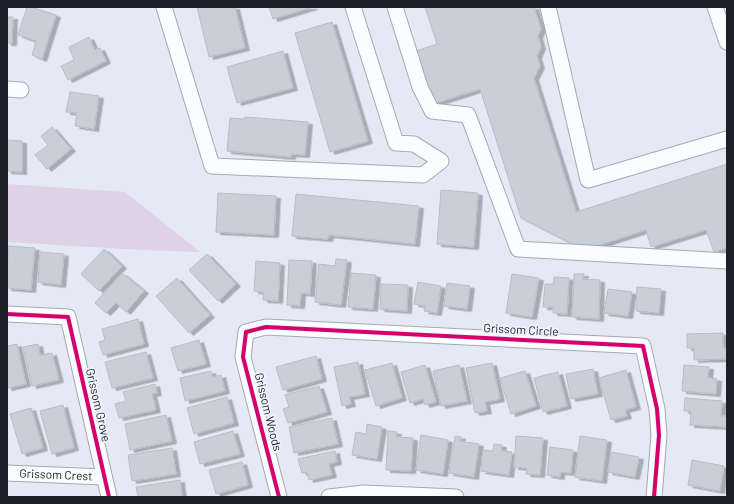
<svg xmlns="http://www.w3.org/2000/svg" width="734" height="504" viewBox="0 0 734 504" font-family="Barlow,sans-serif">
<defs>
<filter id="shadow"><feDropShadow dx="4.5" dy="2.5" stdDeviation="0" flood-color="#0004"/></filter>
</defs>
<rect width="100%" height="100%" fill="#e4e9f5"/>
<path fill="#dfd1e6" d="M 7,184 L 125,192 L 200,252 L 142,250 L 7,242 Z"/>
<path fill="#c8cfd8" stroke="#b7bec6" filter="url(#shadow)" d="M 27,7 L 31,7 L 56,15 L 42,59 L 32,55 L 36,41 L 18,35 Z
M 197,7 L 235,7 L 245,48 L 209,57 Z
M 269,7 L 313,7 L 273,19 Z
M 425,7 L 534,7 L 541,29 L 538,36 L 541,47 L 537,56 L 540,66 L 534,78 L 576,212 L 727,164 L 727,248 L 714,252 L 706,230 L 651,247 L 646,230 L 584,250 L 521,218 L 480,89 L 433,104 L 416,51 L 437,44 Z
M 7,17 L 13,17 L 12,43 L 7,43 Z
M 332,22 L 368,141 L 330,152 L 295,33 Z
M 89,37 L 95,50 L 100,48 L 106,61 L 68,80 L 61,66 L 74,60 L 69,47 Z
M 283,51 L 293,88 L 237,103 L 227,67 Z
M 70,92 L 99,96 L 94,129 L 75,126 L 77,113 L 66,112 Z
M 245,117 L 308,122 L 305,155 L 291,154 L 291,157 L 227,151 L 230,118 L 245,119 Z
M 52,127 L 71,149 L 47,169 L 35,155 L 48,145 L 41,136 Z
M 7,140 L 22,141 L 22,172 L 7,171 Z
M 441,190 L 478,193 L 474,247 L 437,244 Z
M 218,193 L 276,196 L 274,235 L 216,232 Z
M 296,194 L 419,206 L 415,244 L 329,235 L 328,239 L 292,236 Z
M 8,246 L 35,248 L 31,290 L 7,288 Z
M 104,249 L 122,266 L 99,291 L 81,274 Z
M 40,252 L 64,254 L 61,285 L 38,282 Z
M 207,254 L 236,284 L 218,301 L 189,270 Z
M 336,259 L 347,260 L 341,305 L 315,302 L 319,264 L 335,266 Z
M 289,260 L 312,261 L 310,294 L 301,293 L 300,306 L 287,305 Z
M 256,261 L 280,263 L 278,301 L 263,300 L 263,292 L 254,291 Z
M 122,273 L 144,291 L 126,312 L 116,303 L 106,313 L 95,303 Z
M 351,273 L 376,275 L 373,309 L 348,307 Z
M 512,274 L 539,278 L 532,317 L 506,313 Z
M 574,274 L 584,274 L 583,279 L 600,280 L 599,319 L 572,317 Z
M 554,277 L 569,278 L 567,314 L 553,313 L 553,307 L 543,307 L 545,284 L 553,284 Z
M 177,278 L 210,315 L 189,333 L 156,296 Z
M 418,282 L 441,286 L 437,313 L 424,311 L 425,306 L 414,304 Z
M 447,283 L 470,286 L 467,309 L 444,306 Z
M 381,284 L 408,285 L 407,311 L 380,309 Z
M 637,287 L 661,289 L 659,313 L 636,311 Z
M 608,289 L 632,292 L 628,316 L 604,313 Z
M 138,319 L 144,344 L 103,355 L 99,342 L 105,340 L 102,329 Z
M 723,333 L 723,348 L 727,348 L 727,359 L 694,360 L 694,348 L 687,348 L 687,334 Z
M 199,340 L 206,364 L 178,371 L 171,348 Z
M 17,344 L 26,384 L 7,388 L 7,346 Z
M 38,344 L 40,355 L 52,353 L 59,380 L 32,386 L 23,347 Z
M 146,352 L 153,378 L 112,388 L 105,362 Z
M 316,356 L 322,379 L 283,390 L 276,367 Z
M 358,362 L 365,394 L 349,397 L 351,404 L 342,406 L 334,367 Z
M 392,363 L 402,398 L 376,406 L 365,370 Z
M 492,363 L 500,399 L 485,402 L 487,411 L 475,413 L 466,368 Z
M 425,365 L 436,402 L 425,405 L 423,399 L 410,403 L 401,372 Z
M 459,365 L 467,401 L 441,406 L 433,371 Z
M 684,365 L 709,367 L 708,378 L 717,379 L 716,394 L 682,391 Z
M 593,369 L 598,394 L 571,399 L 566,374 Z
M 626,370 L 636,407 L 625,410 L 627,416 L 611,420 L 599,378 Z
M 211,371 L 213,377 L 221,375 L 225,391 L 185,401 L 180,378 Z
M 525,371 L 536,406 L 511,414 L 500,378 Z
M 558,372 L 567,406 L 543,412 L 534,378 Z
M 155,384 L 157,393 L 152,394 L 156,410 L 119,418 L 115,404 L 126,401 L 123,392 Z
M 319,386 L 327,412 L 288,423 L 283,409 L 289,407 L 285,395 Z
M 227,397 L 234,423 L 194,434 L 187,408 Z
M 685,398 L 722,401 L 721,416 L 727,416 L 727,427 L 690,425 L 691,411 L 684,411 Z
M 63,405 L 74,448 L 52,454 L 40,411 Z
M 31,408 L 43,448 L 22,454 L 10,414 Z
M 166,415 L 172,441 L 130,450 L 125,424 Z
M 332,418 L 338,444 L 294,453 L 289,427 Z
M 367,424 L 382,427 L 377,459 L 352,455 L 356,432 L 366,434 Z
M 233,431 L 240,454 L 200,464 L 194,442 Z
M 388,431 L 397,432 L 396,437 L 413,438 L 411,471 L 386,470 Z
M 421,435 L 448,440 L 443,474 L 416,470 Z
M 455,436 L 461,437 L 460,441 L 479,444 L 474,477 L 449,473 Z
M 516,436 L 543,438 L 540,475 L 526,474 L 527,468 L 514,467 Z
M 580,436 L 607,440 L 602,481 L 575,477 Z
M 494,444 L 502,445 L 501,451 L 512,452 L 509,475 L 481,471 L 483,450 L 493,451 Z
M 550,447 L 573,450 L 571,473 L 560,472 L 560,477 L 547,475 Z
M 172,448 L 176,474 L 132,481 L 128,455 Z
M 335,451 L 337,462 L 329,464 L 332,475 L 309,480 L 307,472 L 302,473 L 298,459 Z
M 611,452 L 639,457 L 635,477 L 608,472 Z
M 692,460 L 724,466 L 720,491 L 688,485 Z
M 242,462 L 248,485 L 216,494 L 209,470 Z
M 180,480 L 182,497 L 138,497 L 136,487 Z"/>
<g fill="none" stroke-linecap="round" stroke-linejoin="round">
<defs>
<g id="minor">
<path d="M 164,7 L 212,166 L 423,175 L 441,161 L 414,144 L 396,143 L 353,7"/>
<path d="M 395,7 L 420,87 L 432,111 L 468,115 L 518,249 L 727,261"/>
<path d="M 548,7 L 588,180 L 727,139"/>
<path d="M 715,7 L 727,42"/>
<path d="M 7,89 L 21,90"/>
<path d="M 7,314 L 68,317 L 109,497"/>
<path id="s1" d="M 7,473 L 104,477"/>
<path d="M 279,497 L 243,357 L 246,332 L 266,327 L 643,346 L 657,409 L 659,435 L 654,497"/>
<path d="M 329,497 L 364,493 L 456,497"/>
</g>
</defs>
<use href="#minor" stroke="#a4a9b2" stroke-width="17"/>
<use href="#minor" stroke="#fbfcfe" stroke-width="15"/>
<defs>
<path id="cycleway" d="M 7,314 L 68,317 L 109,497
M 279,497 L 243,357 L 246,332 L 266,327 L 643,346 L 657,409 L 659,435 L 654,497"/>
</defs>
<use href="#cycleway" stroke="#eff3fc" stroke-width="6"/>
<use href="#cycleway" stroke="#d6006c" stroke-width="4"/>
</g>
<g text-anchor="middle" stroke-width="3.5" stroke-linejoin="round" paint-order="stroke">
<g font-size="12" fill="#1d2028" stroke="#eff3fc">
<text transform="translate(521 330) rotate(3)" y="4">Grissom Circle</text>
<text transform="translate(98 405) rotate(77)" y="4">Grissom Grove</text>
<text transform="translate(268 412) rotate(76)" y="4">Grissom Woods</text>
<text dy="4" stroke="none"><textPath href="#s1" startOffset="49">Grissom Crest</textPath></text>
</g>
</g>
<rect width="734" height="504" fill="none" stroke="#1d2028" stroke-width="16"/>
</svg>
